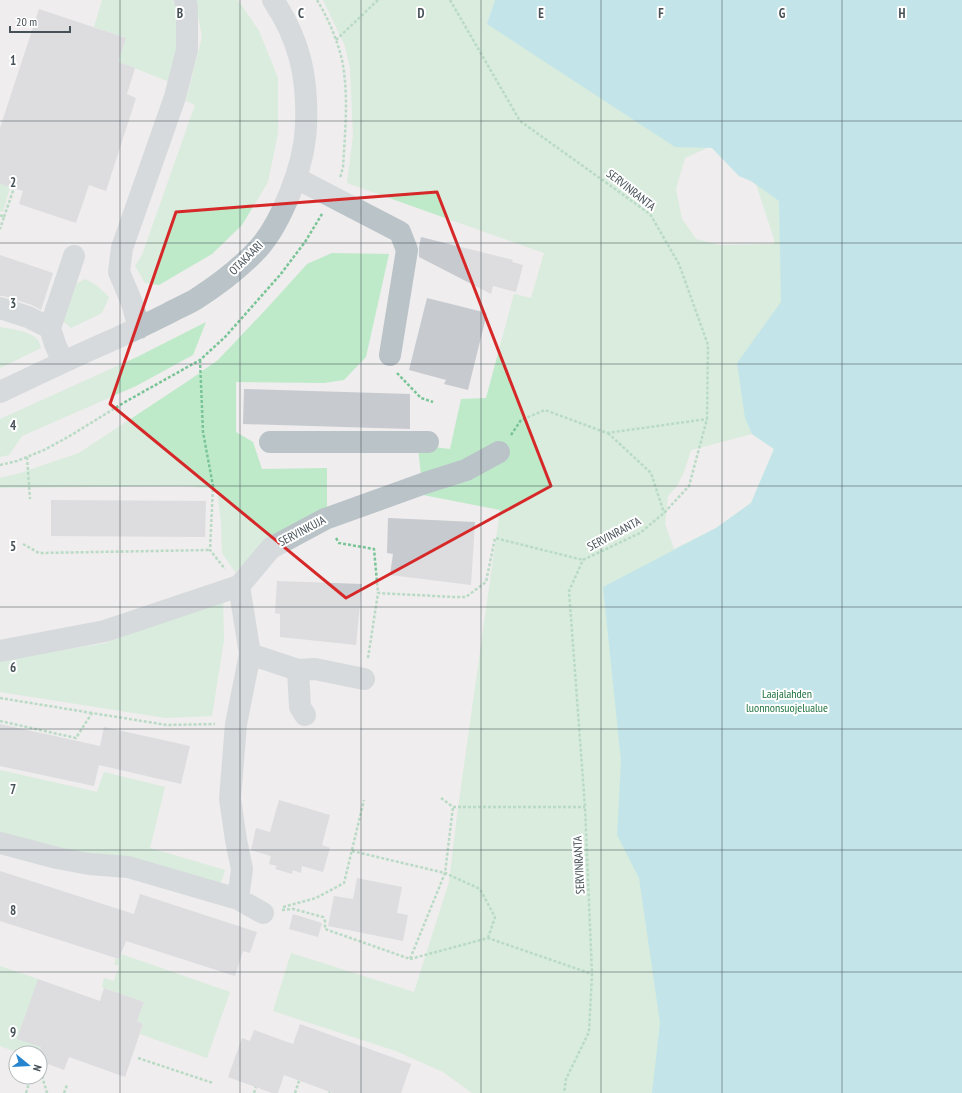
<svg xmlns="http://www.w3.org/2000/svg" width="962" height="1093" viewBox="0 0 962 1093" font-family="'PT Sans Narrow',sans-serif">
<rect width="100%" height="100%" fill="#efeded"/>
<path fill="#beeaca" fill-rule="evenodd" d="M 102,0 L 181,0 L 183,19 L 172,83 C 154,76 136,68 118,62 L 126,38 L 94,27 Z
M 195,0 L 238,0 L 259,31 L 278,78 L 278,133 L 268,182 L 242,225 L 212,254 L 159,285 L 145,283 L 135,266 L 142,255 L 195,105 L 186,101 L 202,37 Z
M 323,0 L 962,0 L 962,1093 L 472,1093 L 443,1072 L 396,1051 L 273,1011 L 291,953 L 414,992 L 449,882 L 458,808 L 500,510 L 423,495 L 418,447 L 427,446 L 450,449 L 461,399 L 486,398 L 514,294 L 531,298 L 544,253 L 347,183 L 353,136 L 350,68 L 345,46 ZM 707,148 L 712,148 L 739,176 L 751,181 L 756,184 L 774,239 L 774,244 L 720,245 L 696,239 L 682,219 L 676,189 L 685,158 ZM 752,434 L 774,449 L 751,503 L 716,528 L 674,549 L 665,524 L 668,496 L 677,486 L 684,472 L 691,450 Z
M 0,184 L 10,187 L 3,212 L 0,211 Z
M 332,253 L 389,254 L 366,357 L 344,380 L 324,383 L 236,382 L 236,432 L 253,442 L 262,469 L 327,468 L 327,509 L 265,544 L 235,572 L 222,553 L 221,522 L 217,489 L 183,486 L 0,488 L 0,478 L 20,473 L 79,453 L 188,381 L 218,360 L 270,305 L 307,264 Z
M 85,279 L 96,285 L 109,297 L 102,313 L 71,328 L 60,318 L 72,286 Z
M 206,322 L 193,355 L 136,386 L 22,436 L 9,455 L 0,457 L 0,419 L 137,357 Z
M 0,327 C 11,329 29,331 37,339 C 39,341 40,345 41,348 L 0,368 Z
M 223,599 L 224,640 L 212,716 L 166,718 L 0,692 L 0,662 L 38,654 L 106,643 Z
M 0,770 L 97,792 L 104,772 L 165,787 L 150,848 L 225,870 L 220,886 L 69,852 L 0,833 Z
M 121,954 L 230,992 L 207,1058 L 140,1034 L 143,1024 L 137,1021 L 144,1002 L 102,987 L 104,978 L 114,981 L 119,966 L 114,964 L 116,958 L 119,959 Z
M 0,966 L 38,979 L 41,1047 L 39,1053 L 19,1053 L 0,1046 Z"/>
<path fill="#8edce4" d="M 495,0 L 962,0 L 962,1093 L 652,1093 L 660,1023 L 639,878 L 617,835 L 621,761 L 603,587 L 716,528 L 751,503 L 774,449 L 752,434 L 745,418 L 737,363 L 781,302 L 779,201 L 751,181 L 739,176 L 712,148 L 675,147 L 487,24 Z"/>
<path fill="#c7cacf" d="M 39,9 L 126,38 L 118,62 L 135,68 L 127,94 L 136,98 L 106,191 L 89,185 L 76,223 L 19,204 L 23,191 L 0,184 L 0,128 Z
M 421,237 L 513,260 L 512,262 L 523,265 L 516,292 L 493,286 L 491,294 L 419,257 L 419,247 Z
M 0,255 L 53,273 L 41,310 L 32,305 L 4,296 L 0,296 Z
M 427,298 L 487,313 L 468,390 L 444,384 L 446,380 L 409,370 Z
M 244,389 L 410,394 L 410,429 L 243,424 Z
M 51,500 L 206,501 L 205,537 L 51,536 Z
M 388,518 L 475,522 L 471,585 L 390,575 L 393,554 L 387,553 Z
M 277,581 L 362,584 L 356,645 L 280,637 L 280,614 L 275,613 Z
M 0,724 L 100,746 L 104,727 L 190,746 L 181,784 L 99,765 L 94,786 L 0,766 Z
M 279,800 L 330,815 L 322,845 L 330,848 L 323,872 L 302,866 L 301,873 L 293,870 L 292,874 L 275,869 L 277,866 L 269,864 L 271,856 L 251,850 L 256,828 L 270,832 Z
M 0,871 L 134,914 L 140,894 L 257,932 L 250,953 L 243,951 L 235,976 L 126,941 L 119,959 L 0,921 Z
M 357,878 L 402,887 L 397,913 L 408,915 L 403,941 L 328,926 L 334,896 L 353,899 Z
M 293,914 L 322,923 L 318,937 L 289,929 Z
M 38,979 L 100,1001 L 104,988 L 144,1002 L 137,1021 L 143,1024 L 125,1077 L 69,1057 L 64,1070 L 40,1061 L 40,1051 L 41,1047 L 17,1039 Z
M 300,1024 L 411,1064 L 401,1093 L 333,1093 L 284,1075 L 278,1093 L 272,1093 L 228,1077 L 242,1038 L 250,1041 L 254,1030 L 293,1044 Z"/>
<g fill="none" stroke-linecap="round" stroke-linejoin="round">
<path stroke="#79c597" stroke-width="2.5" stroke-dasharray="3 2" stroke-linecap="butt" d="M 317,0 C 328,18 337,39 342,60 C 349,95 345,131 343,167 L 340,178
M 450,0 L 520,121 L 650,214 L 679,264 L 708,345 L 707,419 L 689,486 L 664,513 L 640,533 L 583,560 L 569,591 L 585,807 L 592,974 L 589,1032 L 566,1079 L 564,1093
M 336,40 L 378,0
M 0,215 L 4,217 L 0,229
M 4,217 L 14,188
M 200,360 L 203,432 L 213,486 L 210,550 L 225,569
M 397,373 L 421,398 L 433,402
M 608,433 L 651,473 L 664,513
M 511,435 L 521,420 L 545,410 L 607,433 L 707,419
M 27,457 L 30,499
M 0,465 L 17,461 L 44,450 L 68,437 L 125,402 L 200,360 L 225,337 L 280,275 L 305,242 L 322,214
M 336,538 L 339,543 L 374,549 L 378,593
M 23,544 L 39,553 L 210,550
M 368,658 L 378,593 L 453,597 L 466,597 L 486,582 L 495,538 L 583,560
M 0,698 L 92,713
M 0,721 L 76,738 L 92,713 L 167,725 L 215,724
M 441,798 L 453,807 L 585,807
M 352,851 L 445,873 L 480,889 L 495,917 L 488,938
M 283,907 L 316,898 L 344,883 L 364,800
M 282,910 L 293,909 L 323,917 L 325,921 L 325,929 L 410,959 L 445,873 L 453,807
M 410,959 L 488,938 L 592,974
M 138,1058 L 213,1083
M 42,1076 L 47,1093
M 26,1093 L 31,1077
M 64,1093 L 67,1085
M 254,1093 L 256,1087
M 295,1093 L 299,1081
M 329,1093 L 330,1092"/>
<path stroke="#b9c3c8" stroke-width="22" d="M 296,178 L 400,232 L 407,250 L 390,355
M 0,308 L 28,317 L 50,328 L 74,256
M 50,328 L 55,344 L 63,362
M 139,328 L 132,303 L 119,272 L 122,248 L 175,97 L 187,50 L 187,7 L 185,0
M 0,392 C 34,376 67,360 101,345 C 124,335 147,324 169,313 C 178,308 188,304 196,299 C 218,285 239,269 257,250 C 272,234 282,213 290,193 C 299,171 305,149 306,126 C 308,78 300,40 273,0
M 270,442 L 428,442
M 0,651 L 105,631 L 239,586 L 271,548 L 325,519 L 425,483 L 466,470 L 499,452
M 250,654 L 298,670 L 315,669 L 364,679
M 298,670 L 300,707 L 305,715
M 0,843 L 57,858 L 89,864 L 128,867 L 238,899 L 263,913
M 238,899 L 242,869 L 236,840 L 230,799 L 236,724 L 250,654 L 239,586"/>
</g>
<path d="M0 0H962V1093H0ZM 437,192 L 551,486 L 346,598 L 110,404 L 176,212 Z" fill="#efeded" fill-opacity=".55" fill-rule="evenodd"/>
<path fill="none" stroke="#d62828" stroke-width="3" stroke-linejoin="round" d="M 437,192 L 551,486 L 346,598 L 110,404 L 176,212 Z"/>
<path fill="none" stroke="#475258" stroke-width="1" stroke-opacity="0.55" d="M 120,0 L 120,1093M 240,0 L 240,1093M 361,0 L 361,1093M 481,0 L 481,1093M 601,0 L 601,1093M 722,0 L 722,1093M 842,0 L 842,1093M 0,121 L 962,121M 0,243 L 962,243M 0,364 L 962,364M 0,486 L 962,486M 0,607 L 962,607M 0,729 L 962,729M 0,850 L 962,850M 0,972 L 962,972"/>
<g text-anchor="middle" stroke-width="4" stroke-linejoin="round" paint-order="stroke">
<g font-size="12" fill="#475258" stroke="#fff">
<text transform="translate(631 190) rotate(38)" y="4">SERVINRANTA</text>
<text transform="translate(246 258) rotate(-45)" y="4">OTAKAARI</text>
<text transform="translate(302 531) rotate(-28)" y="4">SERVINKUJA</text>
<text transform="translate(614 534) rotate(-28)" y="4">SERVINRANTA</text>
<text transform="translate(579 865) rotate(-93)" y="4">SERVINRANTA</text>
</g>
<g font-size="12" fill="#1e733e" stroke="#fff">
<text x="787" y="698">Laajalahden<tspan x="787" dy="14">luonnonsuojelualue</tspan></text>
</g>
</g>
<g font-size="13" text-anchor="middle" font-weight="bold" fill="#475258" stroke="#fff" stroke-width="4" stroke-linejoin="round" paint-order="stroke">
<text x="180" y="18">B</text>
<text x="301" y="18">C</text>
<text x="421" y="18">D</text>
<text x="541" y="18">E</text>
<text x="661" y="18">F</text>
<text x="782" y="18">G</text>
<text x="902" y="18">H</text>
<text x="13" y="65">1</text>
<text x="13" y="187">2</text>
<text x="13" y="308">3</text>
<text x="13" y="430">4</text>
<text x="13" y="551">5</text>
<text x="13" y="672">6</text>
<text x="13" y="794">7</text>
<text x="13" y="915">8</text>
<text x="13" y="1037">9</text>
</g>
<g transform="translate(28 1065) rotate(108)"><circle r="19" fill="#ffffff" stroke="#b5babc"/>
<path d="M0-3L7 15L0 10L-7 15Z" fill="#2784cf"/>
<text y="-6" font-size="11" font-weight="bold" text-anchor="middle" fill="#475258">N</text>
</g>
<path d="M10 26v6h60v-6" fill="none" stroke="#475258" stroke-width="2"/>
<text x="16" y="26" font-size="12" fill="#475258" stroke="#ffffff" stroke-width="3" paint-order="stroke">20 m</text>
</svg>
